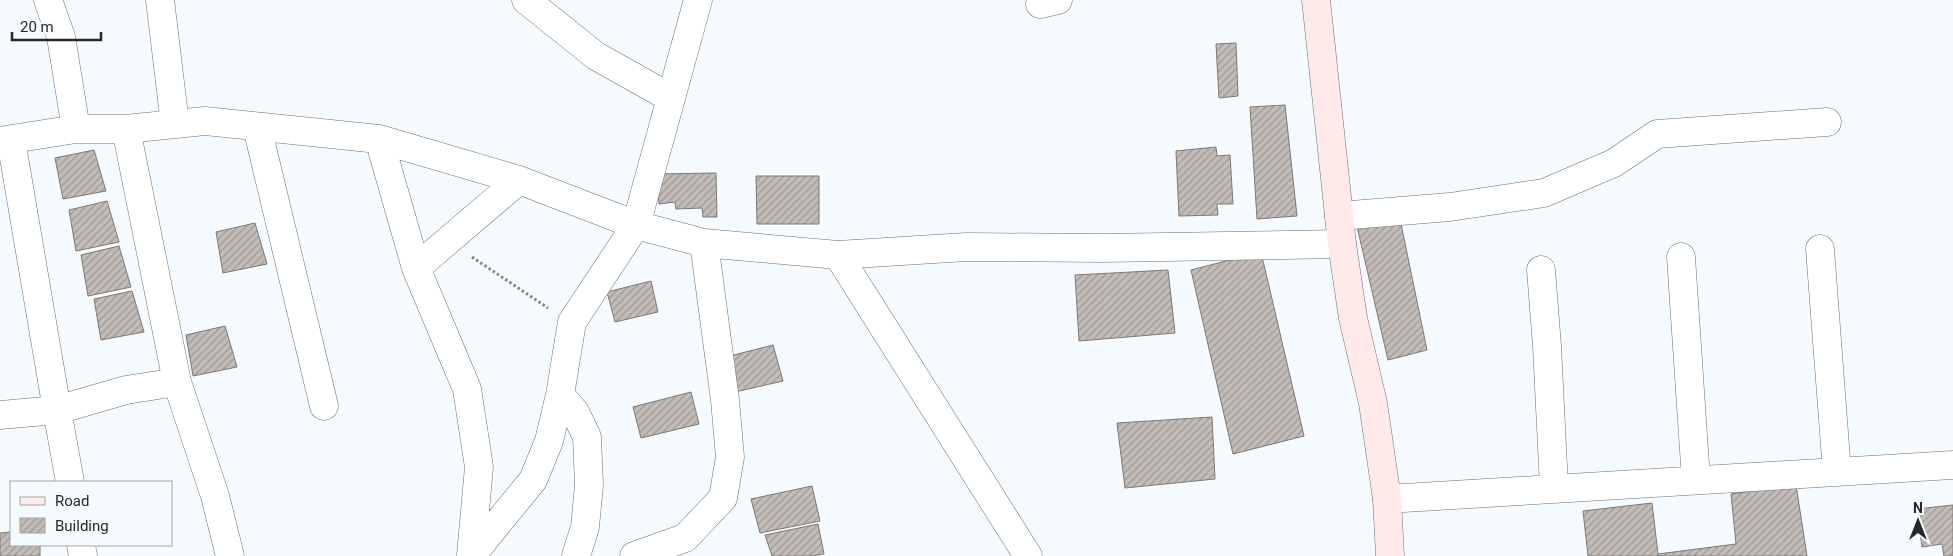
<svg xmlns="http://www.w3.org/2000/svg" width="1953" height="556" viewBox="0 0 1953 556" font-family="Roboto,sans-serif">
<defs>
<pattern id="building-hatch" width="6" height="6" patternUnits="userSpaceOnUse" patternTransform="scale(1.25)"><rect width="6" height="6" fill="#c3bcb8"/><path d="M-1 1l2-2M0 6l6-6M5 7l2-2" fill="none" stroke="#9e9996"/></pattern>
</defs>
<rect width="100%" height="100%" fill="#f5fafe"/>
<path fill="url(#building-hatch)" stroke="#7e7874" d="M 1236,43 L 1238,96 L 1219,98 L 1216,44 Z
M 1285,105 L 1297,216 L 1257,219 L 1250,107 Z
M 1216,147 L 1217,156 L 1230,155 L 1233,204 L 1217,204 L 1218,215 L 1179,216 L 1176,151 Z
M 94,150 L 106,191 L 63,199 L 55,158 Z
M 716,173 L 717,217 L 703,217 L 702,208 L 676,209 L 675,202 L 659,204 L 657,174 Z
M 756,176 L 819,176 L 819,224 L 757,224 Z
M 107,201 L 119,242 L 76,251 L 69,210 Z
M 1399,214 L 1427,350 L 1388,360 L 1355,218 Z
M 255,223 L 267,264 L 223,273 L 216,232 Z
M 119,246 L 131,287 L 88,296 L 81,255 Z
M 1261,252 L 1304,436 L 1233,454 L 1191,270 Z
M 1168,270 L 1175,333 L 1079,341 L 1075,275 Z
M 651,281 L 658,312 L 615,322 L 607,292 Z
M 132,291 L 144,332 L 101,340 L 94,299 Z
M 225,326 L 237,367 L 193,376 L 186,335 Z
M 773,345 L 783,381 L 735,392 L 726,357 Z
M 691,392 L 699,424 L 641,438 L 633,407 Z
M 1212,417 L 1215,479 L 1125,488 L 1117,423 Z
M 1796,485 L 1807,556 L 1588,556 L 1583,511 L 1652,503 L 1658,554 L 1736,544 L 1731,494 Z
M 812,486 L 820,521 L 760,533 L 751,499 Z
M 1953,505 L 1953,556 L 1944,556 L 1942,544 L 1922,547 L 1917,509 Z
M 818,524 L 824,554 L 812,556 L 772,556 L 765,535 Z
M 11,532 L 11,545 L 40,545 L 40,556 L 0,556 L 0,533 Z"/>
<g fill="none" stroke-linecap="round" stroke-linejoin="round">
<defs>
<path id="street" d="M 48,0 L 61,37 L 76,129
M 160,0 L 175,124
M 526,0 L 596,56 L 671,98
M 1040,4 L 1058,0
M 257,127 L 324,406
M 126,129 L 177,382
M 379,139 L 416,268 L 467,389 L 479,467 L 471,555
M 0,141 L 76,129 L 126,129 L 205,121 L 379,139 L 519,180 L 636,225 L 704,243 L 838,255 L 966,247 L 1103,248 L 1342,244
M 1339,216 L 1450,207 L 1544,193 L 1614,163 L 1657,134 L 1827,122
M 1820,249 L 1837,472
M 838,255 L 1028,556
M 1681,257 L 1696,480
M 416,268 L 519,180
M 1541,270 L 1547,346 L 1554,487
M 560,395 L 575,412 L 587,437 L 589,485 L 585,527 L 576,556
M 0,415 L 57,410 L 11,140
M 70,482 L 57,410 L 126,390 L 177,382 L 215,496 L 230,556
M 1387,499 L 1953,465
M 81,545 L 83,556
M 471,556 L 533,480 L 549,441 L 560,395 L 572,322 L 636,225 L 698,0
M 634,556 L 685,538 L 723,498 L 730,457 L 725,400 L 704,243"/>
<path id="secondary" d="M 1316,0 L 1342,244 L 1353,318 L 1373,403 L 1387,499 L 1390,556"/>
</defs>
<use href="#street" stroke="#6a7074" stroke-width="29"/>
<use href="#secondary" stroke="#6a7074" stroke-width="29"/>
<path stroke="#83878a" stroke-width="3" stroke-dasharray="2.5 2.5" stroke-linecap="butt" d="M 472,257 L 548,308"/>
<use href="#street" stroke="#fff" stroke-width="28"/>
<use href="#secondary" stroke="#ffe9e9" stroke-width="28"/>
</g>
<rect x="10" y="481" width="162" height="65" fill="#f5fafe" stroke="#a2a6a9"/>
<rect x="20" y="497" width="25" height="8" fill="#ffe9e9" stroke="#a2a6a9"/>
<text x="55" y="506" font-size="15" fill="#252729">Road</text>
<rect x="20" y="518" width="25" height="15" fill="url(#building-hatch)" stroke="#a2a6a9"/>
<text x="55" y="531" font-size="15" fill="#252729">Building</text>
<g transform="translate(1918 521)" stroke="#f5fafe" stroke-width="4" paint-order="stroke">
<path d="M0-4L9 19L0 12L-9 19Z" fill="#252729"/>
<text y="-8" font-size="14" font-weight="bold" text-anchor="middle" fill="#252729">N</text>
</g>
<path d="M12 32v8h89v-8" fill="none" stroke="#252729" stroke-width="2.5"/>
<text x="20" y="32" font-size="15" fill="#252729" stroke="#f5fafe" stroke-width="4" paint-order="stroke">20 m</text>
</svg>
